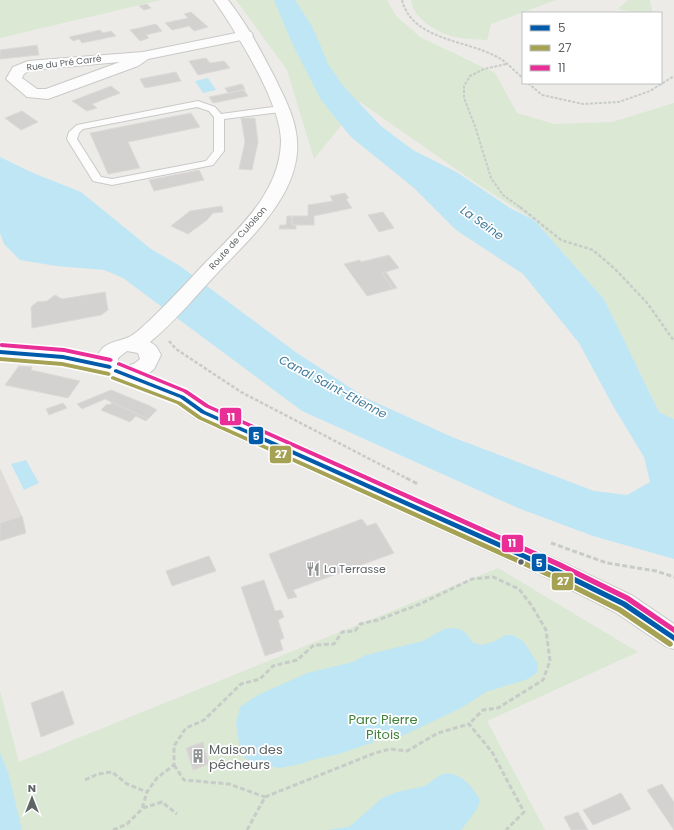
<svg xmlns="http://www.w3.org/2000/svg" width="674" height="830" viewBox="0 0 674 830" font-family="Poppins,sans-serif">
<rect width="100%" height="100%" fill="#edebe8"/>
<path fill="#dfdbd8" d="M 0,468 L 22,516 L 0,523 Z"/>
<path fill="#dae8d4" d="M 0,0 L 161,0 L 0,38 Z
M 236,0 L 387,0 L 396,16 L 420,37 L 495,73 L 517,113 L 554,124 L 612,122 L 674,103 L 674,419 L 659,412 L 604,299 L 534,220 L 473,181 L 360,102 L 314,159 L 287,70 Z
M 411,0 L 556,0 L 491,24 L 487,40 C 477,39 465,39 455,37 C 438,33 413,19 411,0 Z
M 628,0 L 651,0 L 650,2 L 653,12 L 639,13 L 618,9 Z
M 498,568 L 638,652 L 487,721 L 545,830 L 0,830 L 0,691 L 19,762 Z"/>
<path fill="#bfe6f5" d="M 274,0 L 295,0 L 313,28 L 328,64 L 344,87 L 381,126 L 413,150 L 458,173 L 510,208 L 534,220 L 604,299 L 659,412 L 674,419 L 674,559 L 593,536 L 518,508 L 302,411 L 123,278 L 104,270 L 56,266 L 20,260 L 4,244 L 0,233 L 0,157 L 33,173 L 81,192 L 151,249 L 180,266 L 297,353 L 366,398 L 452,437 L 594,491 L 627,495 L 650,482 L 644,457 L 613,406 L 579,343 L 523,274 L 456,230 L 414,188 L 351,137 L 321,100 L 292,43 Z
M 208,78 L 216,90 L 203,93 L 195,81 Z
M 26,460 L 39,483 L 24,490 L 11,464 Z
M 455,628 L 464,631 L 473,643 L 483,645 L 495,641 L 506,635 L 513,635 L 524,642 L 538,664 L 537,672 L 533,676 L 525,680 L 486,692 L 461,708 L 402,736 L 380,738 L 374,742 L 339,754 L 312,760 L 301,764 L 279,768 L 257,764 L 245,758 L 240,749 L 236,724 L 240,707 L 258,695 L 307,673 L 353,662 L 366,655 L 423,641 L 444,629 Z
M 0,753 L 8,772 L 22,830 L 0,830 Z
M 448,773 C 463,775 473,787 480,800 L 477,809 L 461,830 L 326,830 L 349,827 L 382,798 L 397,792 L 425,786 L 440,775 Z"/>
<path fill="#d4d2d1" stroke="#dcdad8" d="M 147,4 L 151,8 L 144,10 L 139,6 Z
M 191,12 L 208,27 L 194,31 L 189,26 L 172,30 L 165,23 L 188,18 L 184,14 Z
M 156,24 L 162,31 L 146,35 L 149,38 L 140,41 L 130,30 Z
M 100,30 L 103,33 L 111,31 L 116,36 L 82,43 L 79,39 L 73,41 L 69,37 Z
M 37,45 L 39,55 L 0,59 L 0,50 Z
M 206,58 L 210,63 L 224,61 L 230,68 L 198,75 L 189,61 Z
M 176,72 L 181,81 L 145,88 L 140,79 Z
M 242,84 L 245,89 L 228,93 L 225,88 Z
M 111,86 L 120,93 L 92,104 L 97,108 L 87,111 L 72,101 Z
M 244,90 L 248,96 L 213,103 L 209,97 Z
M 22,111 L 38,122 L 21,130 L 5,118 Z
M 191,113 L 200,127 L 128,142 L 140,168 L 108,174 L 90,133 Z
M 241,118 L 255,118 L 258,142 L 252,170 L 239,169 L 245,142 Z
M 199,170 L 204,180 L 154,191 L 149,180 Z
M 345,193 L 349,198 L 346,199 L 352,208 L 314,216 L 314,225 L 292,225 L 292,216 L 308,216 L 308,205 L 333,201 L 330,196 Z
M 222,206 L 223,212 L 213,213 L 207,220 L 188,234 L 171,226 L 190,211 Z
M 383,212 L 394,228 L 379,232 L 368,215 Z
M 287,216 L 292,216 L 292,225 L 296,225 L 296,229 L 279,229 L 280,225 L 286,225 Z
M 389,255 L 399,268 L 382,273 L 393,289 L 367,296 L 344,264 L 360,260 L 361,262 Z
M 386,272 L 397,288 L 393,289 L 382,273 Z
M 105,292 L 108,310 L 101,315 L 32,328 L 31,307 L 37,302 L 47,301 L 55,295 L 62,299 Z
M 19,366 L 32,367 L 31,370 L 80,381 L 68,398 L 5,385 Z
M 111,390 L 150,406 L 157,410 L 148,419 L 105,399 L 82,409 L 77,404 Z
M 112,402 L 148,419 L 146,421 L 136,416 L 130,422 L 101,410 L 107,404 L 110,405 Z
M 63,403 L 67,408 L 49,415 L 46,409 Z
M 22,516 L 26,533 L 0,541 L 0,523 Z
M 362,519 L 367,526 L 376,523 L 394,553 L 293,590 L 297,597 L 288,599 L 269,554 Z
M 209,556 L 216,571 L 172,586 L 166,571 Z
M 264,580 L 275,611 L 281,610 L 284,617 L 278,620 L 284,638 L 280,640 L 283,650 L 265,656 L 241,587 Z
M 63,691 L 74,724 L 41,737 L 31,703 Z
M 203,742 L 209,764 L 193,770 L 186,748 Z
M 662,784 L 674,802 L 674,830 L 647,790 Z
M 621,793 L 631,809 L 593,825 L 583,810 Z
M 578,812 L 588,830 L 571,830 L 564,817 Z"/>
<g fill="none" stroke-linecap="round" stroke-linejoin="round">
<defs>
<path id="lane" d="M 198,101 L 215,107 L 221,114 L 281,106 L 286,109 L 281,112 L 224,119 L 224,151 L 213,165 L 112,185 L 93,181 L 67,139 L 69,132 L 77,125 ZM 197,107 L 209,111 L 214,117 L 214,151 L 206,161 L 112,179 L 101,177 L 77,139 L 79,133 L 83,129 Z"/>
<path id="street" d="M 246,31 L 251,32 L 253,35 L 251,38 L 148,59 L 138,66 L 48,99 L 27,97 L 6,79 L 13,67 L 28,61 L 143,52 ZM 120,62 L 46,89 L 37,89 L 22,78 L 24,74 L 30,70 Z"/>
<path id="secondary" d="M 214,0 L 228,0 C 247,24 261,51 275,78 C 283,95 293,113 296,132 C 306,186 256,233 222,268 C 198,293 177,320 150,342 L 156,346 L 161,355 L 154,369 L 147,375 L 190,392 L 211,406 L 564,563 L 633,596 L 674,624 L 674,649 L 665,646 L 615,612 L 546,577 L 195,418 L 174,402 L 104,373 L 63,364 L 0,359 L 0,345 L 63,350 L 97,357 C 104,341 115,343 129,337 C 136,334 144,325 150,320 C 170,301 188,281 207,261 C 240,227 280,192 281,141 C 281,103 236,32 214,0 ZM 127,351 L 138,353 L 140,359 C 133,366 126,368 118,362 L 118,358 Z"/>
</defs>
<use href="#lane" stroke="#c9c9c8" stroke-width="2"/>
<use href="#street" stroke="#c9c9c8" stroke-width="2"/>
<use href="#secondary" stroke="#c9c9c8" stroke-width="2"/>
<path stroke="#c8ccc9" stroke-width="2" stroke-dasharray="3 1.5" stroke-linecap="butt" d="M 402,0 C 412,41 469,40 499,58 C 508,63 515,72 523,78
M 506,64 L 484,69 L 470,76 L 464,86 L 464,98 L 475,126 L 491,178 L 503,195 L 521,208
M 528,83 L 542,95 L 583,104 L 619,102 L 650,91 L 674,76"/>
<path stroke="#c8ccc9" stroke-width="2.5" stroke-dasharray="3.5 2" stroke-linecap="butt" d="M 520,207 L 561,240 L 593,250 L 615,269 L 648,304 L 674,341
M 169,341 L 176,349 L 241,392 L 408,479"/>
<path stroke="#c8ccc9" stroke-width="3" stroke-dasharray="5 2.5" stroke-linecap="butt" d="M 406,478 L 418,484
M 551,543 L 607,563 L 656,571 L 674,577
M 174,765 L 184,780 L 229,784 L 265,797
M 85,780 L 98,774 L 112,772 L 127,784 L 147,792
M 143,808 L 162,802 L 177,814
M 113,830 L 127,824 L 142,809 L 147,792 L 157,778 L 174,765 L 174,746 L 186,728 L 204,720 L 241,684 L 260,679 L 273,666 L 297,660 L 314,645 L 334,644 L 342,632 L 355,631 L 360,624 L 378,620 L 420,604 L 472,579 L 493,577 L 519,589 L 532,606 L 546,630 L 550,661 L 543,680 L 498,708 L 483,710 L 469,724
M 247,830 L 265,797 L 375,753 L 390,749 L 407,751 L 438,733 L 469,724 L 492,752 L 524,812 L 506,830"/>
<use href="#lane" fill="#fcfcfc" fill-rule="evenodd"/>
<use href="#street" fill="#fcfcfc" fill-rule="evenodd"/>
<use href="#secondary" fill="#fcfcfc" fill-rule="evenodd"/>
<defs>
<path id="bus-1" d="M 0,350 L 63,355 L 110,365 L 112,367 L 110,369 L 63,359 L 0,354 Z
M 116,369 L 184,396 L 205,411 L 557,568 L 626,602 L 674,635 L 674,641 L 622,606 L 553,572 L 201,413 L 180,398 L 114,372 L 114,370 Z"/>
<path id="bus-2" d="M 0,357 L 62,362 L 109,372 L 111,374 L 109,376 L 62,366 L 0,361 Z
M 113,376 L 181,402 L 202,417 L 554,574 L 622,608 L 672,642 L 673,644 L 672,646 L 670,647 L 668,646 L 618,612 L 550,578 L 198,419 L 177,404 L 111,379 L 111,377 Z"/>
<path id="bus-3" d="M 1,343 L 64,348 L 111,358 L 113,360 L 111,362 L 64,352 L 1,347 L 0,346 L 0,344 Z
M 119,362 L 187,390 L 209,405 L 560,562 L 629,596 L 674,627 L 674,633 L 625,600 L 556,566 L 205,407 L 183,392 L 117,365 L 117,363 Z"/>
</defs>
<use href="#bus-1" stroke="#fff" stroke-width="3"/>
<use href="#bus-2" stroke="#fff" stroke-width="3"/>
<use href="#bus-3" stroke="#fff" stroke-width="3"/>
<use href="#bus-1" fill="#005baa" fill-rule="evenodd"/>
<use href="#bus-2" fill="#a6a254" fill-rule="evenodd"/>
<use href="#bus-3" fill="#e92e97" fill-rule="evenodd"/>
</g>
<defs>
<symbol id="restaurant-bare" viewBox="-9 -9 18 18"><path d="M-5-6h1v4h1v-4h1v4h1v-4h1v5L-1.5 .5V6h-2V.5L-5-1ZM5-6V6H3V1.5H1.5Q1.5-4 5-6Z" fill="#909394" stroke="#fff" stroke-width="2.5" paint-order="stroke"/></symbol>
<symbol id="building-bare" viewBox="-9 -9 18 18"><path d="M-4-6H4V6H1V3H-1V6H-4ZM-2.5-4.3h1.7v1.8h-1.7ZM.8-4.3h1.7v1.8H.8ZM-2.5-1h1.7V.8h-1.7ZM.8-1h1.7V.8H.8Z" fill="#909394" stroke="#fff" stroke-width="2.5" paint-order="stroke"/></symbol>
</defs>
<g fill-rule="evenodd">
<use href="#restaurant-bare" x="303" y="559" width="20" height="20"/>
<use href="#building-bare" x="188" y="746" width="20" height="20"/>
</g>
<circle fill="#5e6366" stroke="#fff" stroke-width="1.5" cx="521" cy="562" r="3.5"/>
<g text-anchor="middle" stroke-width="3.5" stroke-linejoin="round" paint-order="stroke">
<g font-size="9" fill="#5e6366" stroke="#fff">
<text transform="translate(64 63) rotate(-7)" y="3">Rue du Pré Carré</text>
<text transform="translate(238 238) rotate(-48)" y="3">Route de Culoison</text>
</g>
<g font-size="11" fill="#5e6366" stroke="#fff" text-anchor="start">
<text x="324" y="573">La Terrasse</text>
</g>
<g font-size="12" font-style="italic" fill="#427b9b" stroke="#fff">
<text transform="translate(482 223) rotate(35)" y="4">La Seine</text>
<text transform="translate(333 387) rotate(28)" y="4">Canal Saint-Etienne</text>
</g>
<g font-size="13" fill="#41813a" stroke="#fff">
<text x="383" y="724">Parc Pierre<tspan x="383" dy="15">Pitois</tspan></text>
</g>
<g font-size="13" fill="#5e6366" stroke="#fff" text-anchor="start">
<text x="209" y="754">Maison des<tspan x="209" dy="15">pêcheurs</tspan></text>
</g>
</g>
<g stroke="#fff" stroke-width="1.5">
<rect x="219" y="407" width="23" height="19" rx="4" fill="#e92e97"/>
<rect x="248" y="426" width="16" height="19" rx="4" fill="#005baa"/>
<rect x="269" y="445" width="23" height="19" rx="4" fill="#a6a254"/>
<rect x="501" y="534" width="23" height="19" rx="4" fill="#e92e97"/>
<rect x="531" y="553" width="16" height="19" rx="4" fill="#005baa"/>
<rect x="551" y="572" width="23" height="19" rx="4" fill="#a6a254"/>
</g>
<g font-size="11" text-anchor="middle" font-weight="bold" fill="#fff">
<text x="231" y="421">11</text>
<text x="256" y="440">5</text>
<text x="281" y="458">27</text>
<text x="512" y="547">11</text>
<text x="539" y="567">5</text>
<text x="563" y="585">27</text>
</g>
<rect x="522" y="12" width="140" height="72" fill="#ffffff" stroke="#bfc1c2"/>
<rect x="530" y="25" width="20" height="6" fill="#005baa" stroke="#bfc1c2"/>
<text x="558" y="32" font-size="12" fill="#5e6366">5</text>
<rect x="530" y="45" width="20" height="6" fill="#a6a254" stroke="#bfc1c2"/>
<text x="558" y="52" font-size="12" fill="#5e6366">27</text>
<rect x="530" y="65" width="20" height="6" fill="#e92e97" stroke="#bfc1c2"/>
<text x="558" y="72" font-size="12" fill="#5e6366">11</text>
<g transform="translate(32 798)" stroke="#ffffff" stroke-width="3" paint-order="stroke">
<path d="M0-3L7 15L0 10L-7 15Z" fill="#5e6366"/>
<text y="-6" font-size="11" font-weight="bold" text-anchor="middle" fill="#5e6366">N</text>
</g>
</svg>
